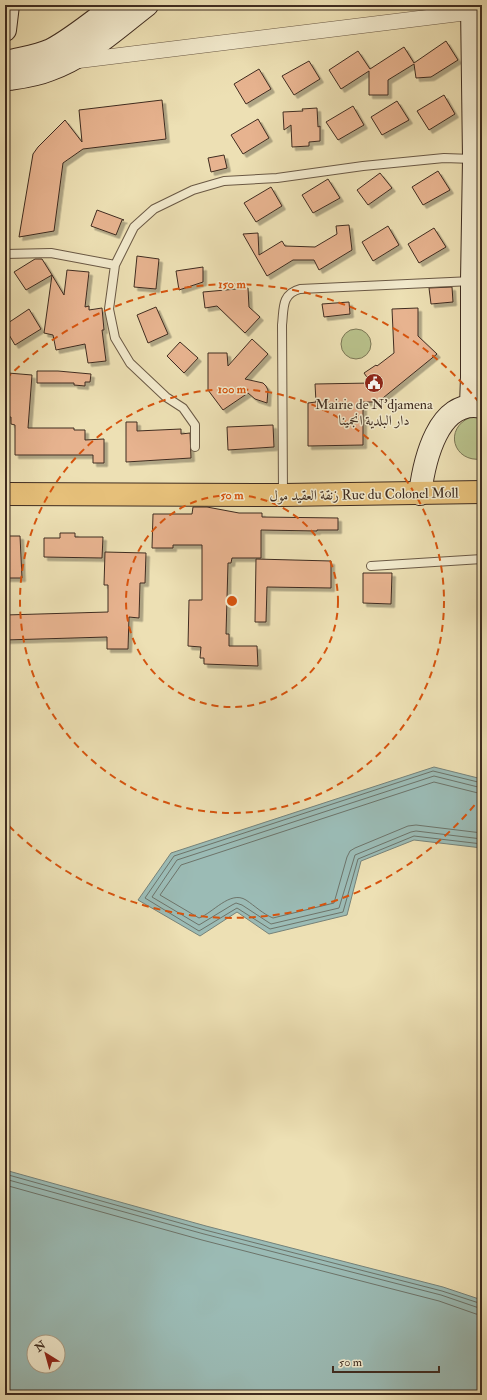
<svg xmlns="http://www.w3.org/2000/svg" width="487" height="1400" viewBox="0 0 487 1400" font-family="'IM FELL Double Pica',Amiri,serif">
<defs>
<filter id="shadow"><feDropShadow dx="3.5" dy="3.5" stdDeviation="0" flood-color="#0004"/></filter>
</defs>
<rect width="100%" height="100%" fill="#ede0b4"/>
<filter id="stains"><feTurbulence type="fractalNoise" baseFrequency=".005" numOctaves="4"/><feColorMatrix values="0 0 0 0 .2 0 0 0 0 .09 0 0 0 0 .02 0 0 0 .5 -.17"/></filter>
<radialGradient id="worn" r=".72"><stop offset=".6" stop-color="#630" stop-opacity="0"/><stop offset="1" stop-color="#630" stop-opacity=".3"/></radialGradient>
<path fill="#b9c28c" stroke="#7c7756" d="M341 344a15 15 0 1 1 30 0a15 15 0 1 1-30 0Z
M 471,417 L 482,417 L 482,459 C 453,463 443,428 471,417 Z"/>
<path fill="#9bbbb5" stroke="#768279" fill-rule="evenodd" d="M 434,767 L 482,779 L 482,848 L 414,840 L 361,861 L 347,915 L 269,934 L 237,912 L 200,936 L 138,900 L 171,853 Z
M 5,1170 L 206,1226 L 443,1287 L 482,1300 L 482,1395 L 5,1395 ZM 34,1342 L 58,1342 L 58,1366 L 34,1366 Z"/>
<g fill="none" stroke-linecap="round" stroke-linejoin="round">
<path stroke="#6d746a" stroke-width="1" d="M 482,783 L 433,771 L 174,856 L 145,898 L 199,931 L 237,908 L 270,929 L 343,912 L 358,859 L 414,836 L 482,844
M 482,788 L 434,776 L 177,860 L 152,897 L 199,925 L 232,905 L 236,903 L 242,905 L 271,924 L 339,908 L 355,855 L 411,832 L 416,831 L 482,839
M 482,794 L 434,782 L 181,865 L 160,895 L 199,918 C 213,913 230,890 246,900 C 255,906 263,914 273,918 L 334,903 L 347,857 L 350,851 L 355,848 L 408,826 L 416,825 L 482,833
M 5,1174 L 205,1230 L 442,1291 L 482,1304
M 5,1179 L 204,1234 L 441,1295 L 482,1309
M 5,1185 L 202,1240 L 439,1301 L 476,1314 L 482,1315"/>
</g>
<path fill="#e7b38f" stroke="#3f2c20" filter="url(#shadow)" d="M 446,41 L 458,60 L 431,77 L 416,78 L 414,64 L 388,80 L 388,95 L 369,95 L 369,71 L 341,89 L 329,70 L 358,51 L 370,69 L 404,47 L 414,63 Z
M 309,61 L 320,79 L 294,95 L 282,76 Z
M 259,69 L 271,89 L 246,104 L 234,84 Z
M 444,95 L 455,114 L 429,130 L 417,111 Z
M 162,100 L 166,139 L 83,149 L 63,163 L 54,231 L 19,237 L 33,154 L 38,147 L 65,120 L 82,142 L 79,110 Z
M 397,101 L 409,120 L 382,135 L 371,117 Z
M 353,106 L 364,125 L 338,140 L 326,122 Z
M 317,108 L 318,127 L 320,126 L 320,141 L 309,142 L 309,146 L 292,147 L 291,125 L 284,130 L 283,112 L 303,111 L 302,109 Z
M 258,119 L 269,138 L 243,154 L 231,135 Z
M 224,155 L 227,168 L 211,172 L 208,158 Z
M 438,171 L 450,190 L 423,205 L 412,187 Z
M 380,173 L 392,188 L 368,205 L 357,190 Z
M 328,179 L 340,198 L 313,213 L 302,195 Z
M 271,187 L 282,206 L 256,222 L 244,203 Z
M 97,210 L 124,220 L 122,220 L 116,235 L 91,226 Z
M 349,225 L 352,250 L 319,270 L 314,260 L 293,260 L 267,276 L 243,234 L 258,233 L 259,255 L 282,241 L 285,246 L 315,247 L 337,234 L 336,226 Z
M 388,226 L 399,245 L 373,261 L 362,242 Z
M 434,228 L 446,247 L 419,263 L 408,244 Z
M 137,256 L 159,259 L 156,289 L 134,287 Z
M 35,259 L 42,259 L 52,275 L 26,290 L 14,272 Z
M 203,267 L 203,282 L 179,290 L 176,271 Z
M 67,270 L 89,272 L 85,307 L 89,306 L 89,310 L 102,308 L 104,330 L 102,330 L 106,361 L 88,363 L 85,344 L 56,350 L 53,335 L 44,333 L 52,275 L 64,295 Z
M 452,287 L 453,302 L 431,304 L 429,288 Z
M 248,288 L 249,307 L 260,317 L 245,333 L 217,306 L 205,308 L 203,292 Z
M 349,302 L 350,314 L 324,317 L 322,304 Z
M 156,307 L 168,334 L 148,343 L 137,315 Z
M 418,308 L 418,336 L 437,354 L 378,402 L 363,402 L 363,445 L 308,446 L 308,403 L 316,402 L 315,384 L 371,383 L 364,373 L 376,365 L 377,366 L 394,353 L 392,309 Z
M 29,309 L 41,329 L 15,345 L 5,328 L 5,325 Z
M 252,339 L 268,354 L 245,379 L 263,383 L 266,386 L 268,390 L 267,403 L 255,399 L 248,393 L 223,410 L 208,390 L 208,353 L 227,353 L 228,366 Z
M 180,342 L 198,358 L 184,373 L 167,356 Z
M 37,371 L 58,371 L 91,374 L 90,382 L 85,382 L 85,386 L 74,385 L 74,383 L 37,383 Z
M 8,373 L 32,375 L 28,428 L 74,428 L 74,430 L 85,430 L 85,440 L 104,439 L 104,463 L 93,463 L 93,455 L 15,455 L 15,425 L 11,424 L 11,417 L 5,417 Z
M 126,422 L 137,422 L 137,431 L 181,429 L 181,434 L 190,433 L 191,458 L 126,462 Z
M 273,425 L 274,447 L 228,450 L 227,427 Z
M 193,507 L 207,507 L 239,513 L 262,513 L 262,517 L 338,518 L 338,530 L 317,530 L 317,531 L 261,530 L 261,558 L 232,558 L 231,563 L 228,563 L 226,634 L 229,634 L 229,646 L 257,646 L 258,666 L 204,664 L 204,658 L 200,658 L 201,647 L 188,646 L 189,600 L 202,600 L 202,545 L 173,545 L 173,548 L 152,548 L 153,514 L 192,514 Z
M 60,533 L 75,533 L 75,537 L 103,537 L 102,558 L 44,557 L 44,538 L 60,538 Z
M 5,536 L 20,536 L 22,578 L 5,578 Z
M 105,552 L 146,553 L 145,583 L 140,583 L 139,618 L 129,617 L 128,649 L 107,649 L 107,637 L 5,640 L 5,615 L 108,612 L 108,585 L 104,585 Z
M 256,559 L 331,561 L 331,588 L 267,587 L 266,622 L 255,622 Z
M 363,573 L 392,573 L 391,604 L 363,603 Z"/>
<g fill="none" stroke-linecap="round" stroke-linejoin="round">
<defs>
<path id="lane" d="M 5,254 L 51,253 L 115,265
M 195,447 L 195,425 L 183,408 L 166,397 L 130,363 L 115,338 L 109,309 L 115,265 L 134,227 L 154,209 L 193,190 L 224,181 L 277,178 L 363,166 L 444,158 L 473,159
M 283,495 L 282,325 C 284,309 281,294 300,289 L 472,281
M 371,566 L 482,559"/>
<path id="street" d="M 75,61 L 472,12"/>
<path id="secondary" d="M 5,30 L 8,5
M 7,62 C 22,58 38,56 51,50 C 72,39 96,19 115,5
M 10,79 C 23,77 37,75 49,70 C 86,57 116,29 147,5
M 471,406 L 472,377 L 472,281 L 474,159 L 472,5
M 420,494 C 424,462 438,397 482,407"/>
<path id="primary" d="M 5,494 L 283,495 L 482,492"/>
</defs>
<use href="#lane" stroke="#6a5945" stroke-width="10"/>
<use href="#street" stroke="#6a5945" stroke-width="16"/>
<use href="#secondary" stroke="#3f2c20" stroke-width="24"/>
<use href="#primary" stroke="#3f2c20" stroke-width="24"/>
<use href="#lane" stroke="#f3ebce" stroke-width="8"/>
<use href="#street" stroke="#f3ebce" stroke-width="15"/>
<use href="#secondary" stroke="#f3ebce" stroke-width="22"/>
<use href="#primary" stroke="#e6c07a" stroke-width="22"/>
</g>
<g fill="none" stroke="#d7540e" stroke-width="2" stroke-dasharray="7 5">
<circle cx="232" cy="601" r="106"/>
<circle cx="232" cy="601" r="212"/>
<path d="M482 796A317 317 0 0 1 6 823M6 379A317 317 0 0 1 482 406"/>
</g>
<defs>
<symbol id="civic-disc" viewBox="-11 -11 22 22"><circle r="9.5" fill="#8f2418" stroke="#f3ebce"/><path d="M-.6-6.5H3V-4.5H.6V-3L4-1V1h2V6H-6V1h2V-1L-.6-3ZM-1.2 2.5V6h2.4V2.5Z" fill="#fff"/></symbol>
</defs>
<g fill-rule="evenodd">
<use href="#civic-disc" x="363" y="372" width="22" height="22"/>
</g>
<g text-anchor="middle" stroke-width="3" stroke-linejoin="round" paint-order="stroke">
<g font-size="14" fill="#3f2c20" stroke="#f3ebce">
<text x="374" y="409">Mairie de N'djamena<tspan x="374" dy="16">دار البلدية انجمينا</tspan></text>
</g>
<g font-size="14" fill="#3f2c20" stroke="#f3ebce">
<text transform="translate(364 494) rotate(-1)" y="5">زنقة العقيد مول Rue du Colonel Moll</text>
</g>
</g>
<circle cx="232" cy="601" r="6" fill="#d7540e" stroke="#f3ebce" stroke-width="2"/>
<g font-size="12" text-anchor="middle" font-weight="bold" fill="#d7540e" stroke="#f3ebce" stroke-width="3" stroke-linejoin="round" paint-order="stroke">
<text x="232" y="288">150 m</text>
<text x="232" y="393">100 m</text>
<text x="232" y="499">50 m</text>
</g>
<rect width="487" height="1400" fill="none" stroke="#ede0b4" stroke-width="20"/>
<rect x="6" y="6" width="475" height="1388" fill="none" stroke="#3f2c20" stroke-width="2"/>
<rect x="10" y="10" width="467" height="1380" fill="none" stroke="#3f2c20"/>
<g transform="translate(46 1354) rotate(323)"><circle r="19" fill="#f3ebce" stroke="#ab9f88"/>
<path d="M0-3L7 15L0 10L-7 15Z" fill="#8f2418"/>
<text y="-6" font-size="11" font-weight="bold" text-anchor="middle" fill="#3f2c20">N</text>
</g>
<path d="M333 1366v6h106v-6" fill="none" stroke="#3f2c20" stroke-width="2"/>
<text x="339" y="1366" font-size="12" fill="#3f2c20" stroke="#f3ebce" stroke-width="3" paint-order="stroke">50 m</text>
<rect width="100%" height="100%" filter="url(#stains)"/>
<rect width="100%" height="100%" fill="url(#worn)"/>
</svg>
